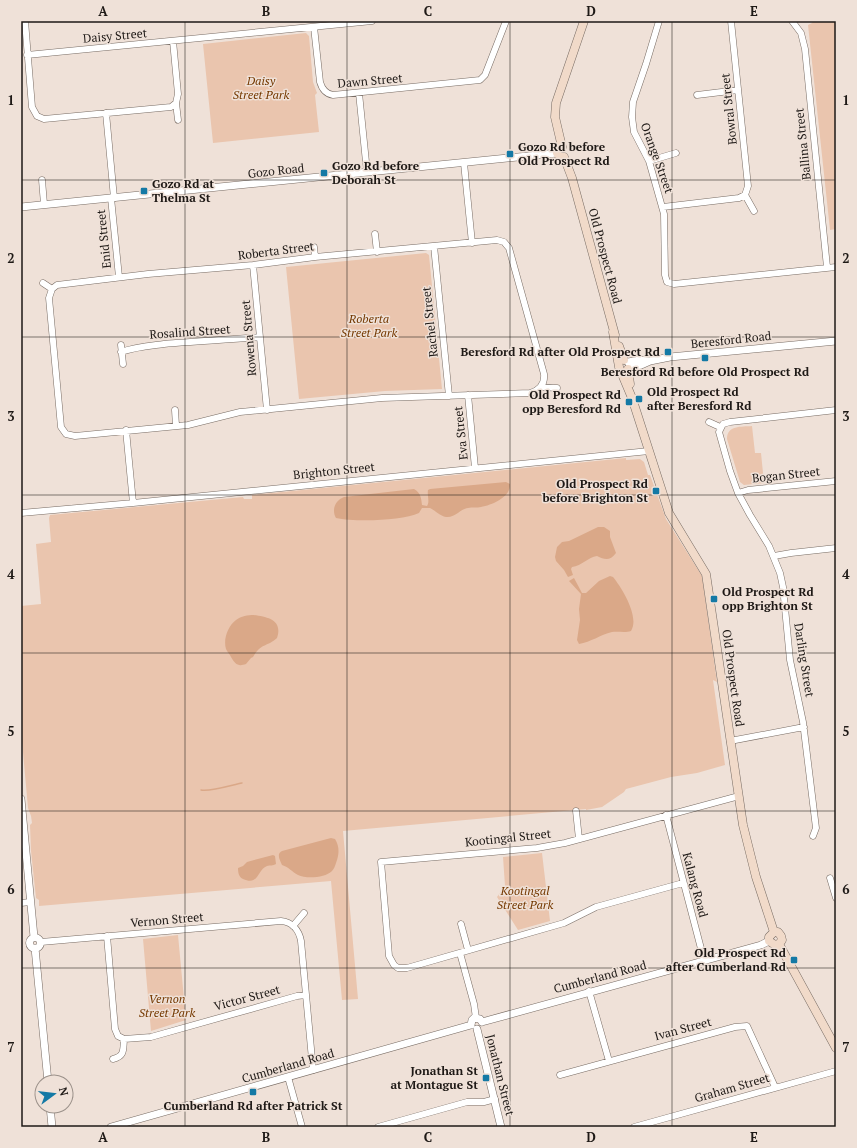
<svg xmlns="http://www.w3.org/2000/svg" width="857" height="1148" viewBox="0 0 857 1148" font-family="'PT Serif',serif">
<rect width="100%" height="100%" fill="#efe1d8"/>
<path fill="#eac5ae" d="M 813,21 L 836,21 L 836,229 L 830,230 L 808,25 L 812,23 Z
M 306,33 L 309,36 L 313,82 L 317,93 L 315,95 L 319,132 L 213,143 L 203,44 Z
M 426,253 L 429,255 L 442,389 L 385,391 L 299,399 L 286,267 Z
M 752,426 L 755,453 L 761,453 L 764,483 L 744,485 L 740,482 L 727,439 C 727,425 741,427 752,426 Z
M 626,458 L 626,460 L 640,459 L 644,462 L 648,475 L 650,475 L 666,519 L 702,576 L 717,682 L 713,680 L 725,765 L 697,773 L 671,777 L 626,789 L 624,792 L 602,807 L 586,810 L 586,809 L 343,831 L 358,999 L 342,1000 L 331,881 L 39,906 L 39,900 L 36,898 L 31,851 L 30,825 L 32,823 L 31,816 L 28,808 L 21,730 L 21,606 L 41,604 L 36,544 L 51,542 L 49,518 L 50,515 L 243,497 L 244,499 L 252,499 L 252,495 Z
M 542,853 L 550,921 L 518,930 L 497,897 L 505,886 L 503,857 Z
M 178,935 L 186,1020 L 151,1031 L 143,939 Z"/>
<path fill="#daa888" d="M 506,482 L 510,484 C 511,497 492,505 481,507 C 477,508 472,507 468,508 C 460,509 455,518 446,517 C 440,516 436,511 430,508 L 422,508 L 419,513 C 402,521 355,522 336,518 C 331,509 336,500 344,497 L 414,489 C 421,493 421,498 422,505 L 427,506 C 430,502 427,495 428,490 L 430,489 Z
M 598,527 L 604,527 L 610,531 L 610,537 L 616,553 C 610,561 605,560 597,556 C 588,557 582,566 572,567 L 571,569 L 573,575 L 568,577 L 564,570 L 556,561 L 555,557 L 557,547 L 562,542 L 569,541 Z
M 610,576 L 613,577 C 622,588 640,617 631,631 C 625,633 618,631 612,632 C 600,635 591,642 579,644 L 577,640 L 580,620 L 579,609 L 581,594 L 569,581 L 574,578 L 582,593 L 586,593 L 599,581 Z
M 254,615 C 268,617 283,620 277,638 C 267,647 261,643 253,657 L 251,658 L 246,664 C 238,667 235,664 231,657 C 230,654 227,652 226,649 C 223,639 228,626 236,620 C 241,616 248,615 254,615 Z
M 331,838 L 335,839 C 340,847 339,855 336,863 C 335,866 334,869 332,871 C 325,878 306,879 298,875 C 292,872 289,867 282,865 C 280,860 276,854 282,851 Z
M 273,855 L 275,856 L 276,864 C 273,866 270,865 267,866 C 257,870 259,886 243,879 C 239,877 238,873 238,868 L 243,866 L 247,862 Z"/>
<g fill="none" stroke-linecap="round" stroke-linejoin="round">
<path stroke="#daa888" stroke-width="1.5" d="M 201,790 C 210,792 232,785 242,783"/>
<defs>
<path id="minor" d="M 25,21 L 32,107 L 37,116 L 44,119 L 171,107 L 176,103 L 178,94 L 173,41
M 659,21 L 646,64 L 633,102 L 632,117 L 634,132 L 649,161 L 664,214 L 665,275 L 667,282 L 674,284 L 836,267
M 792,21 L 801,33 L 805,49 L 827,267
M 314,27 L 320,82 C 322,89 326,94 333,95 L 480,80 L 485,75 L 506,21
M 27,55 L 372,21
M 359,93 L 367,172
M 697,95 L 738,90
M 176,103 L 178,120
M 106,113 L 114,198
M 649,161 L 676,153
M 464,163 L 472,243
M 42,180 L 44,204
M 745,195 L 754,211
M 111,198 L 119,277
M 663,207 L 739,198 L 745,195 L 748,186 L 731,21
M 375,234 L 377,252
M 497,240 L 504,242 L 509,248 L 544,374 C 545,384 540,390 530,393 L 382,398 L 240,412 L 188,425 L 75,436 L 66,434 L 61,427 L 49,298 L 52,289 L 57,285 L 148,274 L 253,265 L 315,257 Z
M 434,246 L 449,396
M 314,247 L 315,257
M 253,265 L 267,410
M 43,283 L 52,289
M 121,345 L 123,364
M 121,352 C 135,347 149,346 164,344 C 196,341 228,340 260,337
M 541,387 L 557,388
M 468,395 L 475,468
M 175,410 L 176,426
M 709,422 L 720,427
M 126,430 L 133,503
M 738,493 L 748,490 L 836,481
M 21,513 L 133,503 L 649,451
M 774,556 L 791,553 L 836,548
M 730,741 L 804,727
M 576,811 L 579,839
M 666,815 L 704,960
M 813,836 L 816,828 L 803,722 L 790,660 L 783,587 L 780,573 L 769,546 L 750,515 L 738,493 L 730,471 L 719,432 L 723,424 L 730,422 L 836,410
M 830,878 L 836,898
M 683,883 L 596,907 L 564,923 L 407,968 L 398,968 L 394,965 L 389,956 L 381,862 L 537,848 L 565,843 L 739,796
M 21,903 L 30,902
M 461,924 L 468,950
M 293,926 L 304,913
M 107,936 L 115,1029 L 118,1036 L 124,1039 L 151,1037 L 297,996 L 306,995
M 41,942 L 281,921 C 292,922 299,930 301,941 L 313,1070
M 460,953 L 474,1004 L 476,1018
M 589,991 L 609,1061
M 113,1059 C 125,1056 123,1050 124,1039
M 560,1075 L 735,1027 L 747,1026 L 775,1087
M 288,1077 L 302,1127
M 378,1127 L 467,1102 L 484,1102 L 495,1099
M 634,1127 L 836,1071"/>
<path id="tertiary" d="M 21,207 L 557,153
M 628,362 L 640,360 L 650,361 L 670,357 L 836,341
M 629,368 L 641,365 L 650,361
M 21,799 L 34,937
M29.5 943a5.5 5.5 0 1 1 11 0a5.5 5.5 0 1 1-11 0Z
M 35,948 L 48,1082
M 482,1022 L 761,945 L 769,941
M 471,1025 L 472,1020 L 474,1018 L 480,1019 L 482,1022
M 477,1029 L 501,1127
M 50,1106 L 52,1127
M 111,1127 L 471,1025"/>
<path id="secondary" d="M 562,147 L 555,117 L 556,103 L 584,21
M 562,147 L 558,149 L 557,153 L 560,157 L 564,157
M 564,157 L 572,178 L 615,335
M 613,332 L 619,367 L 632,398 L 669,513 L 706,574 L 743,825 L 756,877 L 774,932
M 619,346 L 624,360
M 628,369 L 630,384
M 774,932 L 769,937 L 769,941 L 775,945 L 779,944
M 774,932 L 778,932 L 781,936 L 782,940 L 779,944
M 779,944 L 836,1048"/>
</defs>
<use href="#minor" stroke="#786c64" stroke-width="7"/>
<use href="#tertiary" stroke="#786c64" stroke-width="8"/>
<use href="#secondary" stroke="#786c64" stroke-width="9"/>
<use href="#minor" stroke="#fff" stroke-width="6"/>
<use href="#tertiary" stroke="#fff" stroke-width="7"/>
<use href="#secondary" stroke="#f1dac9" stroke-width="8"/>
</g>
<path fill="none" stroke="#1e1916" stroke-width="1" stroke-opacity="0.55" d="M 185,21 L 185,1127M 347,21 L 347,1127M 510,21 L 510,1127M 672,21 L 672,1127M 21,180 L 836,180M 21,337 L 836,337M 21,495 L 836,495M 21,653 L 836,653M 21,811 L 836,811M 21,968 L 836,968"/>
<g fill="#1479a5" stroke="#efe1d8" stroke-width="1.5">
<rect x="506" y="150" width="8" height="8" rx="2"/>
<rect x="320" y="169" width="8" height="8" rx="2"/>
<rect x="140" y="187" width="8" height="8" rx="2"/>
<rect x="664" y="348" width="8" height="8" rx="2"/>
<rect x="701" y="354" width="8" height="8" rx="2"/>
<rect x="635" y="395" width="8" height="8" rx="2"/>
<rect x="625" y="398" width="8" height="8" rx="2"/>
<rect x="652" y="487" width="8" height="8" rx="2"/>
<rect x="710" y="595" width="8" height="8" rx="2"/>
<rect x="790" y="956" width="8" height="8" rx="2"/>
<rect x="482" y="1074" width="8" height="8" rx="2"/>
<rect x="249" y="1088" width="8" height="8" rx="2"/>
</g>
<g text-anchor="middle" stroke-width="3" stroke-linejoin="round" paint-order="stroke">
<g font-size="12" fill="#1e1916" stroke="#efe1d8">
<text transform="translate(115 36) rotate(-5)" y="4">Daisy Street</text>
<text transform="translate(370 81) rotate(-5)" y="4">Dawn Street</text>
<text transform="translate(729 109) rotate(-96)" y="4">Bowral Street</text>
<text transform="translate(803 144) rotate(-96)" y="4">Ballina Street</text>
<text transform="translate(657 158) rotate(70)" y="4">Orange Street</text>
<text transform="translate(276 171) rotate(-6)" y="4">Gozo Road</text>
<text transform="translate(104 239) rotate(-96)" y="4">Enid Street</text>
<text transform="translate(276 251) rotate(-7)" y="4">Roberta Street</text>
<text transform="translate(605 256) rotate(75)" y="4">Old Prospect Road</text>
<text transform="translate(430 322) rotate(-96)" y="4">Rachel Street</text>
<text transform="translate(190 332) rotate(-4)" y="4">Rosalind Street</text>
<text transform="translate(249 338) rotate(-95)" y="4">Rowena Street</text>
<text transform="translate(731 340) rotate(-6)" y="4">Beresford Road</text>
<text transform="translate(461 433) rotate(-96)" y="4">Eva Street</text>
<text transform="translate(334 471) rotate(-6)" y="4">Brighton Street</text>
<text transform="translate(786 475) rotate(-6)" y="4">Bogan Street</text>
<text transform="translate(804 660) rotate(81)" y="4">Darling Street</text>
<text transform="translate(733 678) rotate(82)" y="4">Old Prospect Road</text>
<text transform="translate(508 838) rotate(-6)" y="4">Kootingal Street</text>
<text transform="translate(695 885) rotate(75)" y="4">Kalang Road</text>
<text transform="translate(167 920) rotate(-5)" y="4">Vernon Street</text>
<text transform="translate(600 977) rotate(-15)" y="4">Cumberland Road</text>
<text transform="translate(247 998) rotate(-15)" y="4">Victor Street</text>
<text transform="translate(683 1029) rotate(-15)" y="4">Ivan Street</text>
<text transform="translate(288 1066) rotate(-16)" y="4">Cumberland Road</text>
<text transform="translate(500 1075) rotate(76)" y="4">Jonathan Street</text>
<text transform="translate(732 1088) rotate(-16)" y="4">Graham Street</text>
</g>
<g font-size="12" font-style="italic" fill="#753900" stroke="#efe1d8">
<text x="261" y="85">Daisy<tspan x="261" dy="14">Street Park</tspan></text>
<text x="369" y="323">Roberta<tspan x="369" dy="14">Street Park</tspan></text>
<text x="525" y="895">Kootingal<tspan x="525" dy="14">Street Park</tspan></text>
<text x="167" y="1003">Vernon<tspan x="167" dy="14">Street Park</tspan></text>
</g>
<g font-size="12" font-weight="bold" fill="#1e1916" stroke="#efe1d8" text-anchor="start">
<text x="518" y="151">Gozo Rd before<tspan x="518" dy="14">Old Prospect Rd</tspan></text>
<text x="332" y="170">Gozo Rd before<tspan x="332" dy="14">Deborah St</tspan></text>
<text x="152" y="188">Gozo Rd at<tspan x="152" dy="14">Thelma St</tspan></text>
<text x="660" y="356" text-anchor="end">Beresford Rd after Old Prospect Rd</text>
<text x="705" y="376" text-anchor="middle">Beresford Rd before Old Prospect Rd</text>
<text x="647" y="396">Old Prospect Rd<tspan x="647" dy="14">after Beresford Rd</tspan></text>
<text x="621" y="399" text-anchor="end">Old Prospect Rd<tspan x="621" dy="14">opp Beresford Rd</tspan></text>
<text x="648" y="488" text-anchor="end">Old Prospect Rd<tspan x="648" dy="14">before Brighton St</tspan></text>
<text x="722" y="596">Old Prospect Rd<tspan x="722" dy="14">opp Brighton St</tspan></text>
<text x="786" y="957" text-anchor="end">Old Prospect Rd<tspan x="786" dy="14">after Cumberland Rd</tspan></text>
<text x="478" y="1075" text-anchor="end">Jonathan St<tspan x="478" dy="14">at Montague St</tspan></text>
<text x="253" y="1110" text-anchor="middle">Cumberland Rd after Patrick St</text>
</g>
</g>
<rect width="857" height="1148" fill="none" stroke="#efe1d8" stroke-width="44"/>
<g transform="translate(54 1094) rotate(75)"><circle r="19" fill="#efe1d8" stroke="#9b918a"/>
<path d="M0-3L7 15L0 10L-7 15Z" fill="#1479a5"/>
<text y="-6" font-size="11" font-weight="bold" text-anchor="middle" fill="#1e1916">N</text>
</g>
<rect x="22" y="22" width="813" height="1104" fill="none" stroke="#1e1916" stroke-width="1.5"/>
<g font-size="13" text-anchor="middle" font-weight="bold" fill="#1e1916">
<text x="103" y="16">A</text>
<text x="266" y="16">B</text>
<text x="428" y="16">C</text>
<text x="591" y="16">D</text>
<text x="754" y="16">E</text>
<text x="11" y="105">1</text>
<text x="846" y="105">1</text>
<text x="11" y="263">2</text>
<text x="846" y="263">2</text>
<text x="11" y="421">3</text>
<text x="846" y="421">3</text>
<text x="11" y="579">4</text>
<text x="846" y="579">4</text>
<text x="11" y="736">5</text>
<text x="846" y="736">5</text>
<text x="11" y="894">6</text>
<text x="846" y="894">6</text>
<text x="11" y="1052">7</text>
<text x="846" y="1052">7</text>
<text x="103" y="1142">A</text>
<text x="266" y="1142">B</text>
<text x="428" y="1142">C</text>
<text x="591" y="1142">D</text>
<text x="754" y="1142">E</text>
</g>
</svg>
